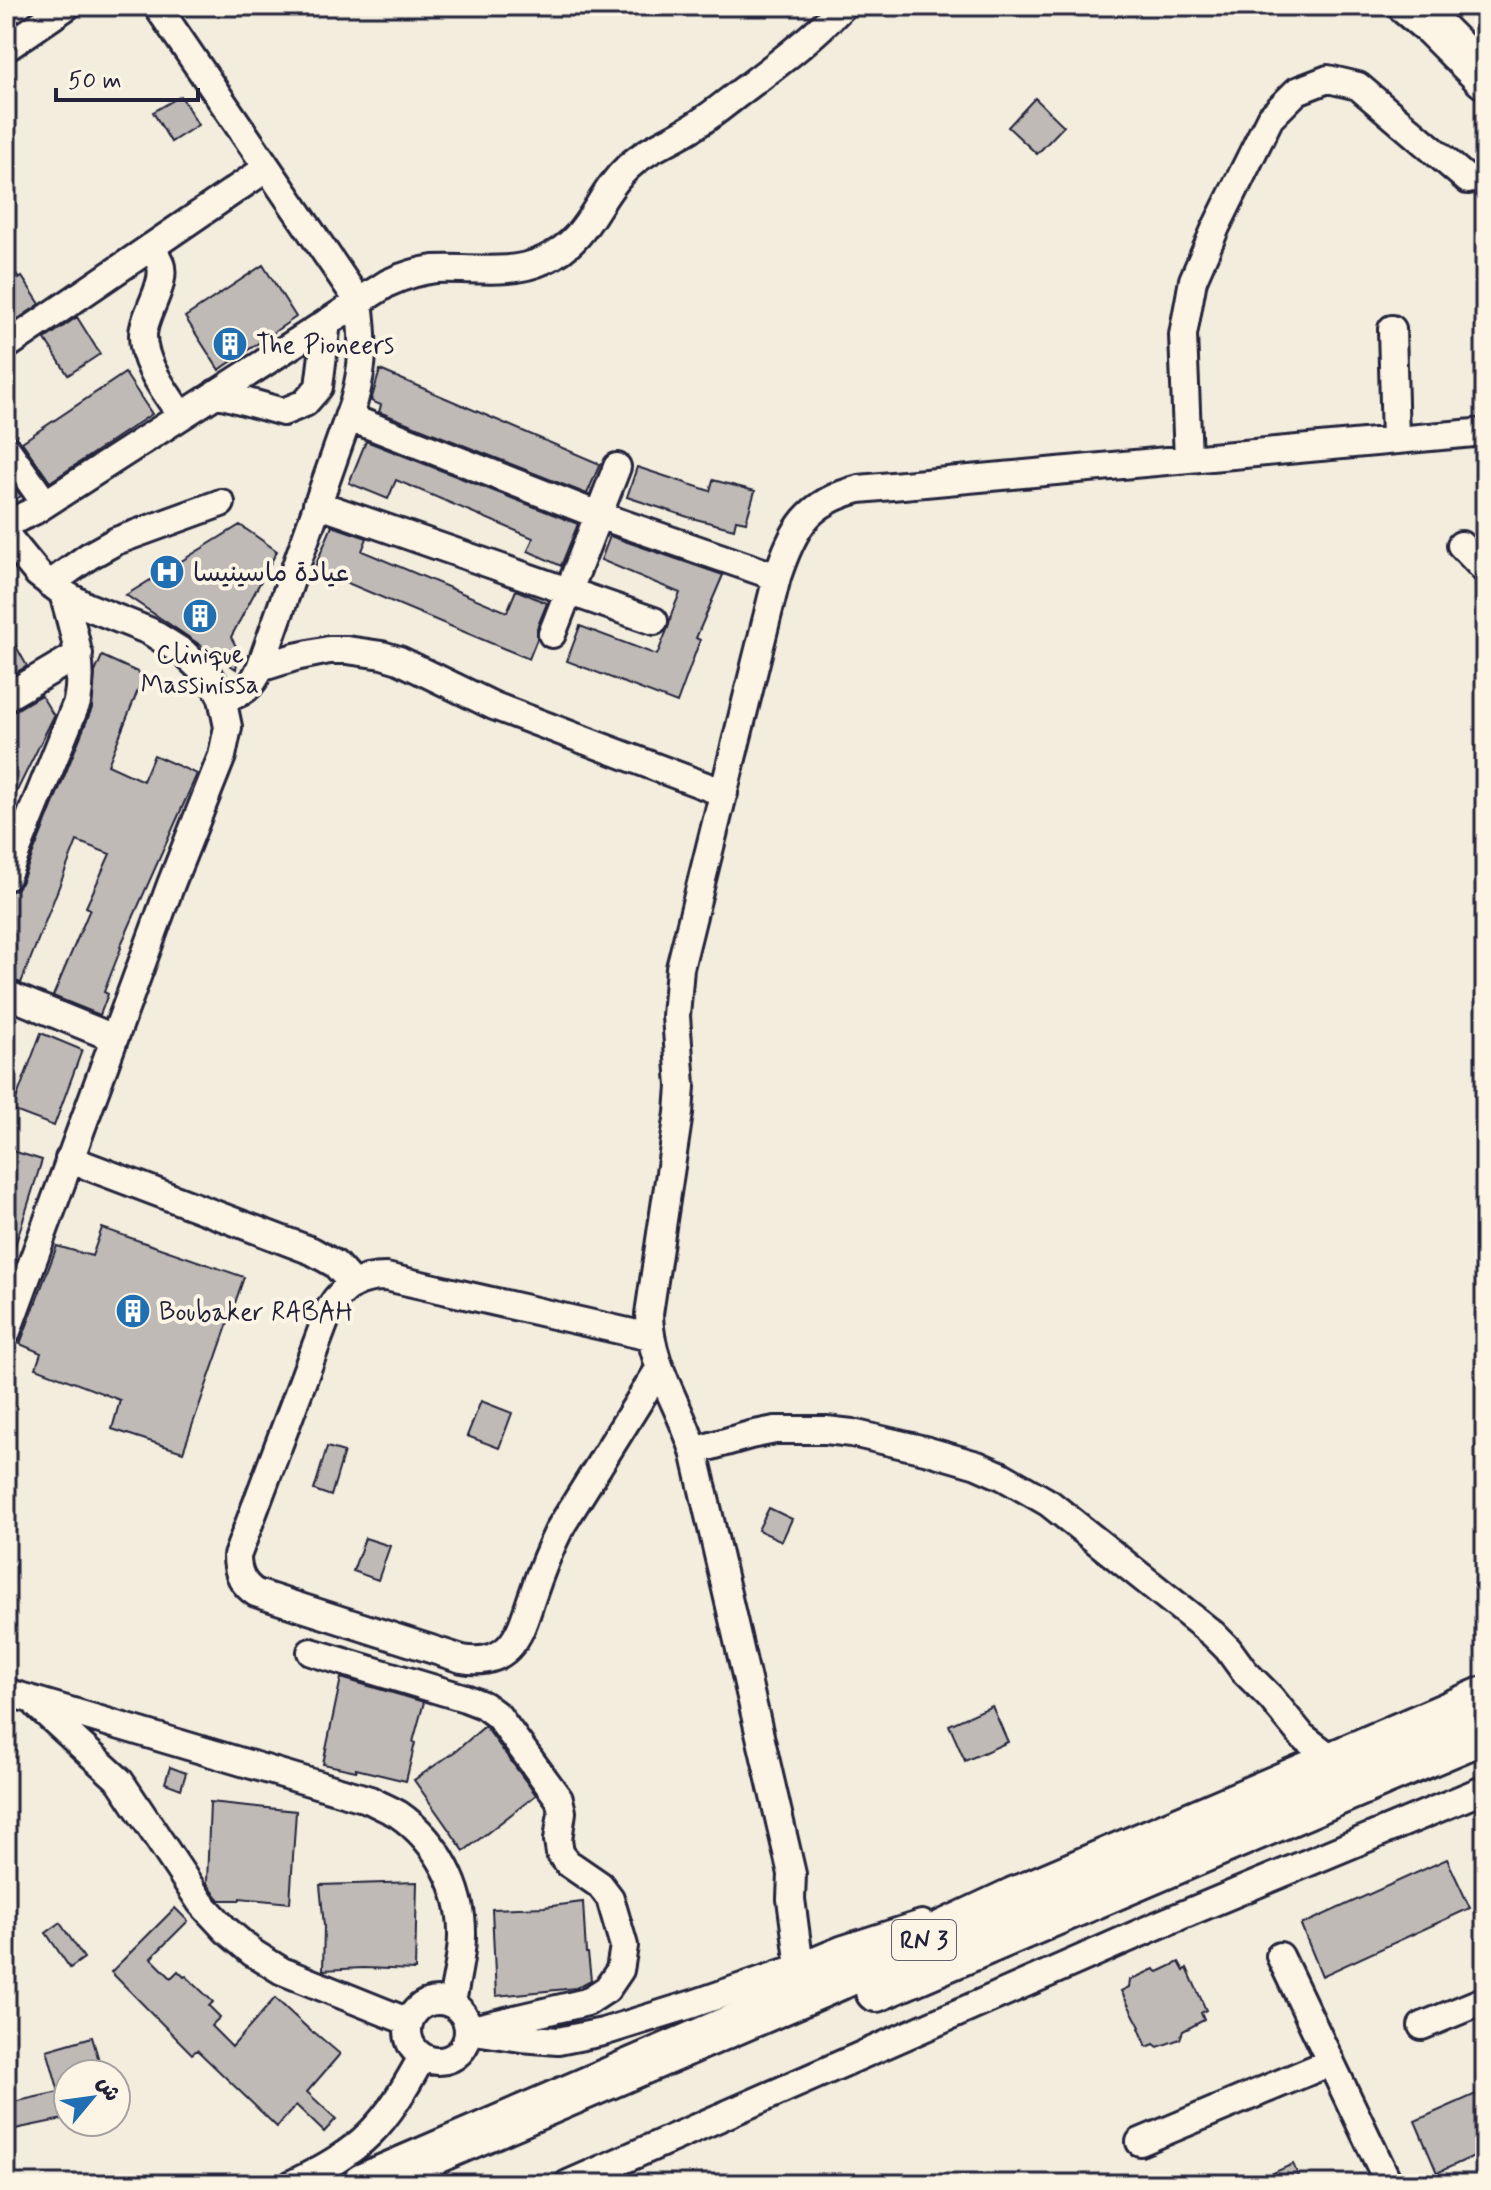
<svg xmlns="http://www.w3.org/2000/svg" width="1491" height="2190" viewBox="0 0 1491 2190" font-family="Mynerve,'Playpen Sans Arabic',sans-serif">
<rect width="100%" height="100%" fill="#f3edde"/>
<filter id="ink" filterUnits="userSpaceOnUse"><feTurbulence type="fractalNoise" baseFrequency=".0125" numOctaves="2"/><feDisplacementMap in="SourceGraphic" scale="16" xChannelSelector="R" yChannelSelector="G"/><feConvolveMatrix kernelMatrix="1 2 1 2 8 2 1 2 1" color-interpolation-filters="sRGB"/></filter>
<g filter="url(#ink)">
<path fill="#bfbab6" stroke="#22223b" stroke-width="2" d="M 181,96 L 198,125 L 171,142 L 153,112 Z
M 1035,98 L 1064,126 L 1037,154 L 1008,127 Z
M 6,258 L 19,279 L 22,277 L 40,304 L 6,327 Z
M 263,265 L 296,317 L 219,370 L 185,317 Z
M 77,317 L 100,354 L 68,375 L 45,339 Z
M 380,370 L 600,464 L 587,494 L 379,412 L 381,405 L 371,401 Z
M 125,373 L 152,414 L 50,482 L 22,442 Z
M 366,441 L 578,524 L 561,566 L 528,551 L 533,538 L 396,480 L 388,499 L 349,483 Z
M 637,467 L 710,491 L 713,480 L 755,491 L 746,522 L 736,520 L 734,529 L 688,517 L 627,497 Z
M 6,476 L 21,496 L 6,506 Z
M 240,525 L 277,551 L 231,637 L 239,652 L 236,669 L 126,595 Z
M 332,526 L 367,538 L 362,551 L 507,612 L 516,590 L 547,603 L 537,628 L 537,639 L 529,659 L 314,569 Z
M 610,536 L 723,575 L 696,638 L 700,640 L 677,703 L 567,661 L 580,626 L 657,655 L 669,625 L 672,612 L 680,593 L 601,560 Z
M 6,628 L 27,666 L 6,678 Z
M 102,656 L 144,675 L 108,765 L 143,781 L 154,755 L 197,774 L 120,947 L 121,948 L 104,992 L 108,994 L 100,1015 L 53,996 L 90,909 L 86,907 L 110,854 L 77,841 L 21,983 L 6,978 L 6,904 L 10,892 L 16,889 L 21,883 L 92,708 L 95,672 Z
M 41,695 L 54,716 L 6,813 L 6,713 L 14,711 Z
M 41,1033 L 82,1050 L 54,1126 L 12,1110 Z
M 6,1149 L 42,1160 L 10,1262 L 6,1262 Z
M 102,1228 L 244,1277 L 183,1452 L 112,1429 L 120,1400 L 36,1368 L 41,1353 L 20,1344 L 57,1246 L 92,1256 Z
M 481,1401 L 512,1413 L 499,1448 L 467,1436 Z
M 327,1447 L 344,1452 L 331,1496 L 314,1490 Z
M 769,1508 L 792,1519 L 782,1541 L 758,1530 Z
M 365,1538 L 390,1546 L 378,1580 L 353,1571 Z
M 341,1678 L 424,1702 L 413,1742 L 415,1743 L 406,1781 L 356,1769 L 356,1771 L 323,1764 Z
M 992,1706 L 1008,1742 L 965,1761 L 949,1725 Z
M 485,1726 L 536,1795 L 464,1851 L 414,1780 L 457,1750 Z
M 170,1767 L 186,1773 L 181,1789 L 165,1783 Z
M 210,1802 L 296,1811 L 290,1903 L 240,1898 L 240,1900 L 220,1900 L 214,1893 L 207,1883 Z
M 1447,1859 L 1470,1908 L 1322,1976 L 1301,1925 Z
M 417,1882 L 415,1970 L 363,1968 L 323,1970 L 324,1926 L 320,1885 Z
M 583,1902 L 586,1953 L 588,1953 L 591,1980 L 576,1988 L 496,1996 L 492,1909 L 544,1907 Z
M 175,1908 L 188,1921 L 151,1958 L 171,1978 L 178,1971 L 184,1977 L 186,1976 L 213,2002 L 209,2006 L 220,2017 L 211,2026 L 232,2047 L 275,1998 L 313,2033 L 314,2032 L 340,2054 L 307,2092 L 336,2119 L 324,2132 L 296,2105 L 277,2127 L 197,2050 L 192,2054 L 111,1972 Z
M 60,1923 L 84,1958 L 70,1968 L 46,1933 Z
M 1179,1962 L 1184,1971 L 1187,1968 L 1206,2010 L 1201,2013 L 1204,2020 L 1183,2031 L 1180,2039 L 1158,2047 L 1154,2044 L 1147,2047 L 1139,2028 L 1140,2027 L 1121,1991 L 1129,1987 L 1130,1980 L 1154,1969 L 1158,1972 Z
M 92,2037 L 103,2074 L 68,2074 L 68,2118 L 15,2129 L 9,2103 L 59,2092 L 47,2050 Z
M 1485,2090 L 1485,2151 L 1437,2173 L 1415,2121 Z
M 1293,2164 L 1302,2184 L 1248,2184 Z"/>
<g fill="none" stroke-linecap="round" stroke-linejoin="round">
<defs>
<path id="minor" d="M 157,6 L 359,302 C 364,340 364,364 354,401 L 260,668 C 253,686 242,695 222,698
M 6,48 L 67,6
M 151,247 C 154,252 158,258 160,263 C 168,284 143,314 143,336 C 143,365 167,393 181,416
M 1392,329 L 1395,440
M 6,346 L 267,168
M 216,393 L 283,412 L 305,403 L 319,387 L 327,322
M 348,417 L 598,515 L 777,577
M 6,448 L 45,503
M 1188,459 L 1183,335 L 1193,280 L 1216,227 L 1270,118 L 1297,91 L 1328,79 L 1358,86 L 1468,180
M 317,504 L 654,621
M 6,524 L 34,511 L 388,283 C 403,276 418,271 435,269 C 471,267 510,276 544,260 C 591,239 595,198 628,167 C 648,148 674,140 696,125 C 715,113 732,98 750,85 C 783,60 814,36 843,6
M 6,535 L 38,574 L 63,593 L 86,606 L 149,631 L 184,653 L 213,681 L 222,698 L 228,727 L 222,756 L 171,884 L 6,1334
M 1461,545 L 1485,570
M 50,584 L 89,556 L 116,541 L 221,503
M 552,634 L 617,467
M 260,668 L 295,657 L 329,650 L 347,650 L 382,655 L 399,660 L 494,706 L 724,793
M 6,697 L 79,654
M 6,877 L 77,702 C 85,663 73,630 63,593
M 6,994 L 114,1038
M 69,1159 L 312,1251 L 335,1264 L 353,1284
M 650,1337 L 386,1277 C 360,1277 343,1286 330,1308 L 237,1556 C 237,1572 242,1584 256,1593 L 462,1659 C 479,1662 496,1660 508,1648 C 521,1635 526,1614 532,1597 C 540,1573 549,1550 560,1528 L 659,1369
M 694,1451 L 750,1435 L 775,1430 L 826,1430 L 852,1433 L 925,1450 L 977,1465 L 1002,1476 L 1049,1503 L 1213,1634 L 1228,1649 L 1244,1671 L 1271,1698 L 1302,1736 L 1335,1761
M 311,1652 L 465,1698 L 483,1705 L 498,1716 L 559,1799 L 562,1812 L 558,1840 L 560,1853 L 568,1863 L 600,1885 L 610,1898 L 624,1946 L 620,1970 L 607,1989 L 587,2002 L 468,2030
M 6,1692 L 370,1800 C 379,1805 389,1809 398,1814 C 437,1841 463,1888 462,1936 C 462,1958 455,1982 452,2004
M 38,1706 L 120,1781 L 201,1903 L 226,1930 L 253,1953 L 282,1971 L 409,2022
M 1280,1956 L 1389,2184
M 800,1967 L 791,1899 L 792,1874 L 694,1451 C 679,1403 650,1366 649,1314 L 679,1113 L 681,1086 L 676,1016 L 680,968 L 777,577 C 793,529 807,502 859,489 L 1485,432
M408 2031a30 30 0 1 1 60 0a30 30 0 1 1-60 0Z
M 1422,2026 L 1485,2000
M 481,2032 L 521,2038 L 558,2041 L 603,2032 L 693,2004 L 800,1967 L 841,1950 L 922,1924
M 1140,2142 L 1331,2062
M 292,2184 C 364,2149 384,2127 422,2057
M 568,2184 L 1156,1926 L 1485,1789"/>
<path id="highway" d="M 1409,6 L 1433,26 L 1485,78
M 876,1991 L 1485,1732
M 363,2184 L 840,1979 L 1014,1898 L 1485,1697"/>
</defs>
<use href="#minor" stroke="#22223b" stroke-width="32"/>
<use href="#highway" stroke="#22223b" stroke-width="46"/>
<use href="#minor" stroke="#fcf5e5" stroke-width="26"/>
<use href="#highway" stroke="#fcf5e5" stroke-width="40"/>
</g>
</g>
<defs>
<symbol id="building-disc" viewBox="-11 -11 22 22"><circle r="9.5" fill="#1f6fb2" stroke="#fcf5e5"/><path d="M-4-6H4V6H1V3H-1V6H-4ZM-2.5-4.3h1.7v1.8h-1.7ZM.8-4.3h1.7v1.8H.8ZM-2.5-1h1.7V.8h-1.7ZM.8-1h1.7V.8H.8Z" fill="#fff"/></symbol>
<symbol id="hospital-disc" viewBox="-11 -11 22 22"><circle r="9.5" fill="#1f6fb2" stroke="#fcf5e5"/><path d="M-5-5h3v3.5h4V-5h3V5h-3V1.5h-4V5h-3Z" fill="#fff"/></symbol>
</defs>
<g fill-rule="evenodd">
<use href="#building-disc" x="210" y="324" width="40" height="40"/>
<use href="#hospital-disc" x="147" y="552" width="40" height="40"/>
<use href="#building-disc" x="180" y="596" width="40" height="40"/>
<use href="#building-disc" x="113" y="1291" width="40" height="40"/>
</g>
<g text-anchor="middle" stroke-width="8" stroke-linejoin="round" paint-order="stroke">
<rect fill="#fcf5e5" stroke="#63616e" stroke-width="2" x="892" y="1920" width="64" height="40" rx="6"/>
<g font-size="24" font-weight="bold" fill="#22223b">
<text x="924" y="1948">RN 3</text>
</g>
<g font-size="26" fill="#22223b" stroke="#fcf5e5" text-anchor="start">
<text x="256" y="353">The Pioneers</text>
<text x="193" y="581">عيادة ماسينيسا</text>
<text x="200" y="663" text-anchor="middle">Clinique<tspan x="200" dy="30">Massinissa</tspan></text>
<text x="159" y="1320">Boubaker RABAH</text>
</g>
</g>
<rect width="1491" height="2190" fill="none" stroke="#fcf5e5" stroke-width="32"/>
<rect x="16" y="16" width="1459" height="2158" fill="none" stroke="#22223b" stroke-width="3" filter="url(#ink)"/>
<g transform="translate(92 2098) rotate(61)"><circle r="38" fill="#fcf5e5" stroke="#a5a1a1" stroke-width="2"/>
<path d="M0-6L14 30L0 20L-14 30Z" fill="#1f6fb2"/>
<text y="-12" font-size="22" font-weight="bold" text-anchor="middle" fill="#22223b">ش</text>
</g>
<path d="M56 88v12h142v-12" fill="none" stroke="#22223b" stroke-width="4"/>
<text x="68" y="88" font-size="24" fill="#22223b" stroke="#fcf5e5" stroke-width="6" paint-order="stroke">50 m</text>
</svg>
